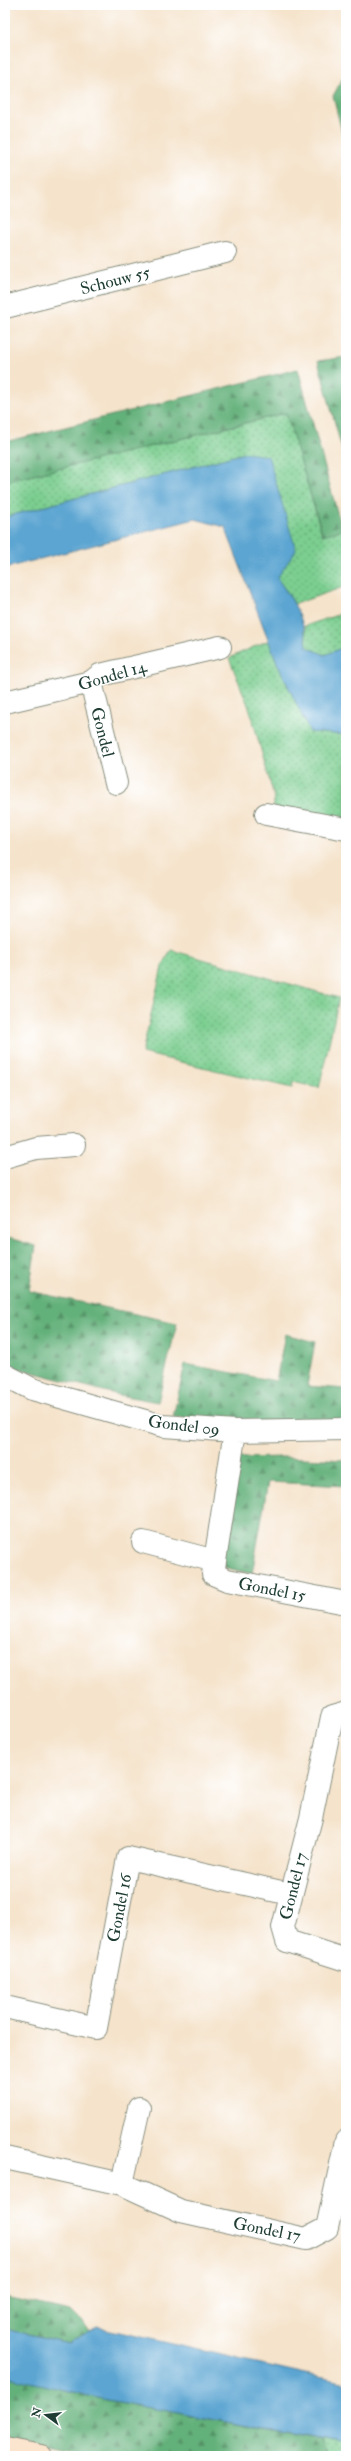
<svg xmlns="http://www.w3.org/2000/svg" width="351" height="2461" viewBox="0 0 351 2461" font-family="'IM FELL Double Pica',serif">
<defs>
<pattern id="grass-dots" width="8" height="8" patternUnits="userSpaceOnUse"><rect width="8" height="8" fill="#7bce90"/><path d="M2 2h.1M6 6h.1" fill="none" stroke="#64a876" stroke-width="1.8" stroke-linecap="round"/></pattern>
<pattern id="forest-firs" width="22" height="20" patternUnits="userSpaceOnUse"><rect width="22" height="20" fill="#64b17a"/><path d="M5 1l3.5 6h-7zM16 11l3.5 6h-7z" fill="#529165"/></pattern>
</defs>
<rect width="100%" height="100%" fill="#fff"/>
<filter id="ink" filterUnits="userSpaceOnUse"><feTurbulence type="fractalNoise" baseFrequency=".025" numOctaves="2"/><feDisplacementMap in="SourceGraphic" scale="8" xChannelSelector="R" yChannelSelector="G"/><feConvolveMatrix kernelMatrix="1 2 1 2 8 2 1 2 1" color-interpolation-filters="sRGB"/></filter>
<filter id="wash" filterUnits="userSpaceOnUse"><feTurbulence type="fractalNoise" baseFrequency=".012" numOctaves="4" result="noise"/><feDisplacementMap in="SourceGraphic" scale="16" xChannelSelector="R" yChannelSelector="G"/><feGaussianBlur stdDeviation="0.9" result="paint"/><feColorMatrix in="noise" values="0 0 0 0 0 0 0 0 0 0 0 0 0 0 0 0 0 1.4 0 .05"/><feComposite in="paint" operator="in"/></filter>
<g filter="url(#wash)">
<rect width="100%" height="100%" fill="#f5e3cb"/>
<path fill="url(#grass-dots)" stroke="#4d8662" d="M 287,413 L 322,535 L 342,530 L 346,545 L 346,586 L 295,604 L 277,578 L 245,453 L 5,517 L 5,482 Z
M 346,612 L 346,646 L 325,655 L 307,647 L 305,626 Z
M 269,640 L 278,665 L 310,732 L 346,735 L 346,824 L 274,809 L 274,797 L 250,710 L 229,658 Z
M 171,950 L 339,998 L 319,1088 L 293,1082 L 292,1088 L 142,1053 L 162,967 Z
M 321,2440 L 346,2444 L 346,2456 L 325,2456 Z"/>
<path fill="url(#forest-firs)" stroke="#427757" d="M 346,72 L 346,149 L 333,96 Z
M 346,357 L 346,464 L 318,361 Z
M 298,369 L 342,530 L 323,535 L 286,413 L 5,482 L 5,442 Z
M 9,1238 L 36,1246 L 29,1291 L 177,1323 L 158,1402 L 119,1395 L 9,1366 L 5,1363 L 5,1255 Z
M 285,1334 L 315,1342 L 307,1386 L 346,1389 L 346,1425 L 281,1424 L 173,1417 L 185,1364 L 276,1381 Z
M 283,1457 L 346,1460 L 346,1486 L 268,1482 L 252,1574 L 219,1566 L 235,1458 Z
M 5,2297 L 71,2311 L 91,2331 L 68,2343 L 5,2329 Z
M 5,2376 L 102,2399 L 321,2440 L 325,2456 L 101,2456 L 5,2437 Z"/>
<path fill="#5ba5d2" stroke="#3d7183" d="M 245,453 L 268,456 L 296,550 L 277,578 C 294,602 304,617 307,647 L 325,655 L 346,646 L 346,735 L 310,732 L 278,665 L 225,527 L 195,519 L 5,568 L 5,517 Z
M 97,2327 L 346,2383 L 346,2444 L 102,2399 L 5,2376 L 5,2329 L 68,2343 Z"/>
</g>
<g filter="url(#ink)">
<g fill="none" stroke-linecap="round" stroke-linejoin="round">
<defs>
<path id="minor" d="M 5,307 L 225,252
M 91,682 L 116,783
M 5,702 L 91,682 L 100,675 L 220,647
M 266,814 L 346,829
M 5,1157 L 36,1148 L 74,1145
M 5,1375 L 32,1389 L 163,1426 L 235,1431 L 346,1429
M 235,1431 L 213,1574 L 227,1580 L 346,1603
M 143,1542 L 215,1561
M 346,1713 L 332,1717 L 311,1818 L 283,1927 L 287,1941 L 346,1960
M 5,2007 L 96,2028 L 128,1858 L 290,1894
M 5,2158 L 122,2184 L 181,2211 L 306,2239 L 327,2228 L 346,2141
M 122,2184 L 139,2108"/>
<path id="secondary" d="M 5,2449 L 41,2456"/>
</defs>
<use href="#minor" stroke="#8a9080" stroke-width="24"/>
<use href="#secondary" stroke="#8a9080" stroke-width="24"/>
<use href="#minor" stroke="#fff" stroke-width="22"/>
<use href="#secondary" stroke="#fce5cf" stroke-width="22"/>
</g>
</g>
<g text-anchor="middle" stroke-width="3" stroke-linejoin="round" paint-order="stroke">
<g font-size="17" fill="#1f3d34" stroke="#fff">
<text transform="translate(115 280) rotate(-14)" y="6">Schouw 55</text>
<text transform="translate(112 675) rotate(-16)" y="6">Gondel 14</text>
<text transform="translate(103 732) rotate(76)" y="6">Gondel</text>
<text transform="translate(184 1425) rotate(7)" y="6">Gondel 09</text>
<text transform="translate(272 1589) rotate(11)" y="6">Gondel 15</text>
<text transform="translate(293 1886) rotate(-76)" y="6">Gondel 17</text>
<text transform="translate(119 1908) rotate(-79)" y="6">Gondel 16</text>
<text transform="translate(267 2229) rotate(11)" y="6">Gondel 17</text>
</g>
</g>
<rect width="351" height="2461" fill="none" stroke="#fff" stroke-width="20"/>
<g transform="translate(46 2415) rotate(285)" stroke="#ffffff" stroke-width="3" paint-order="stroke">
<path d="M0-3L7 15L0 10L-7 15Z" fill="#1f3d34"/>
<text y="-6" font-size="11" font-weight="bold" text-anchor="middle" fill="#1f3d34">N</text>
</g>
</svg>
